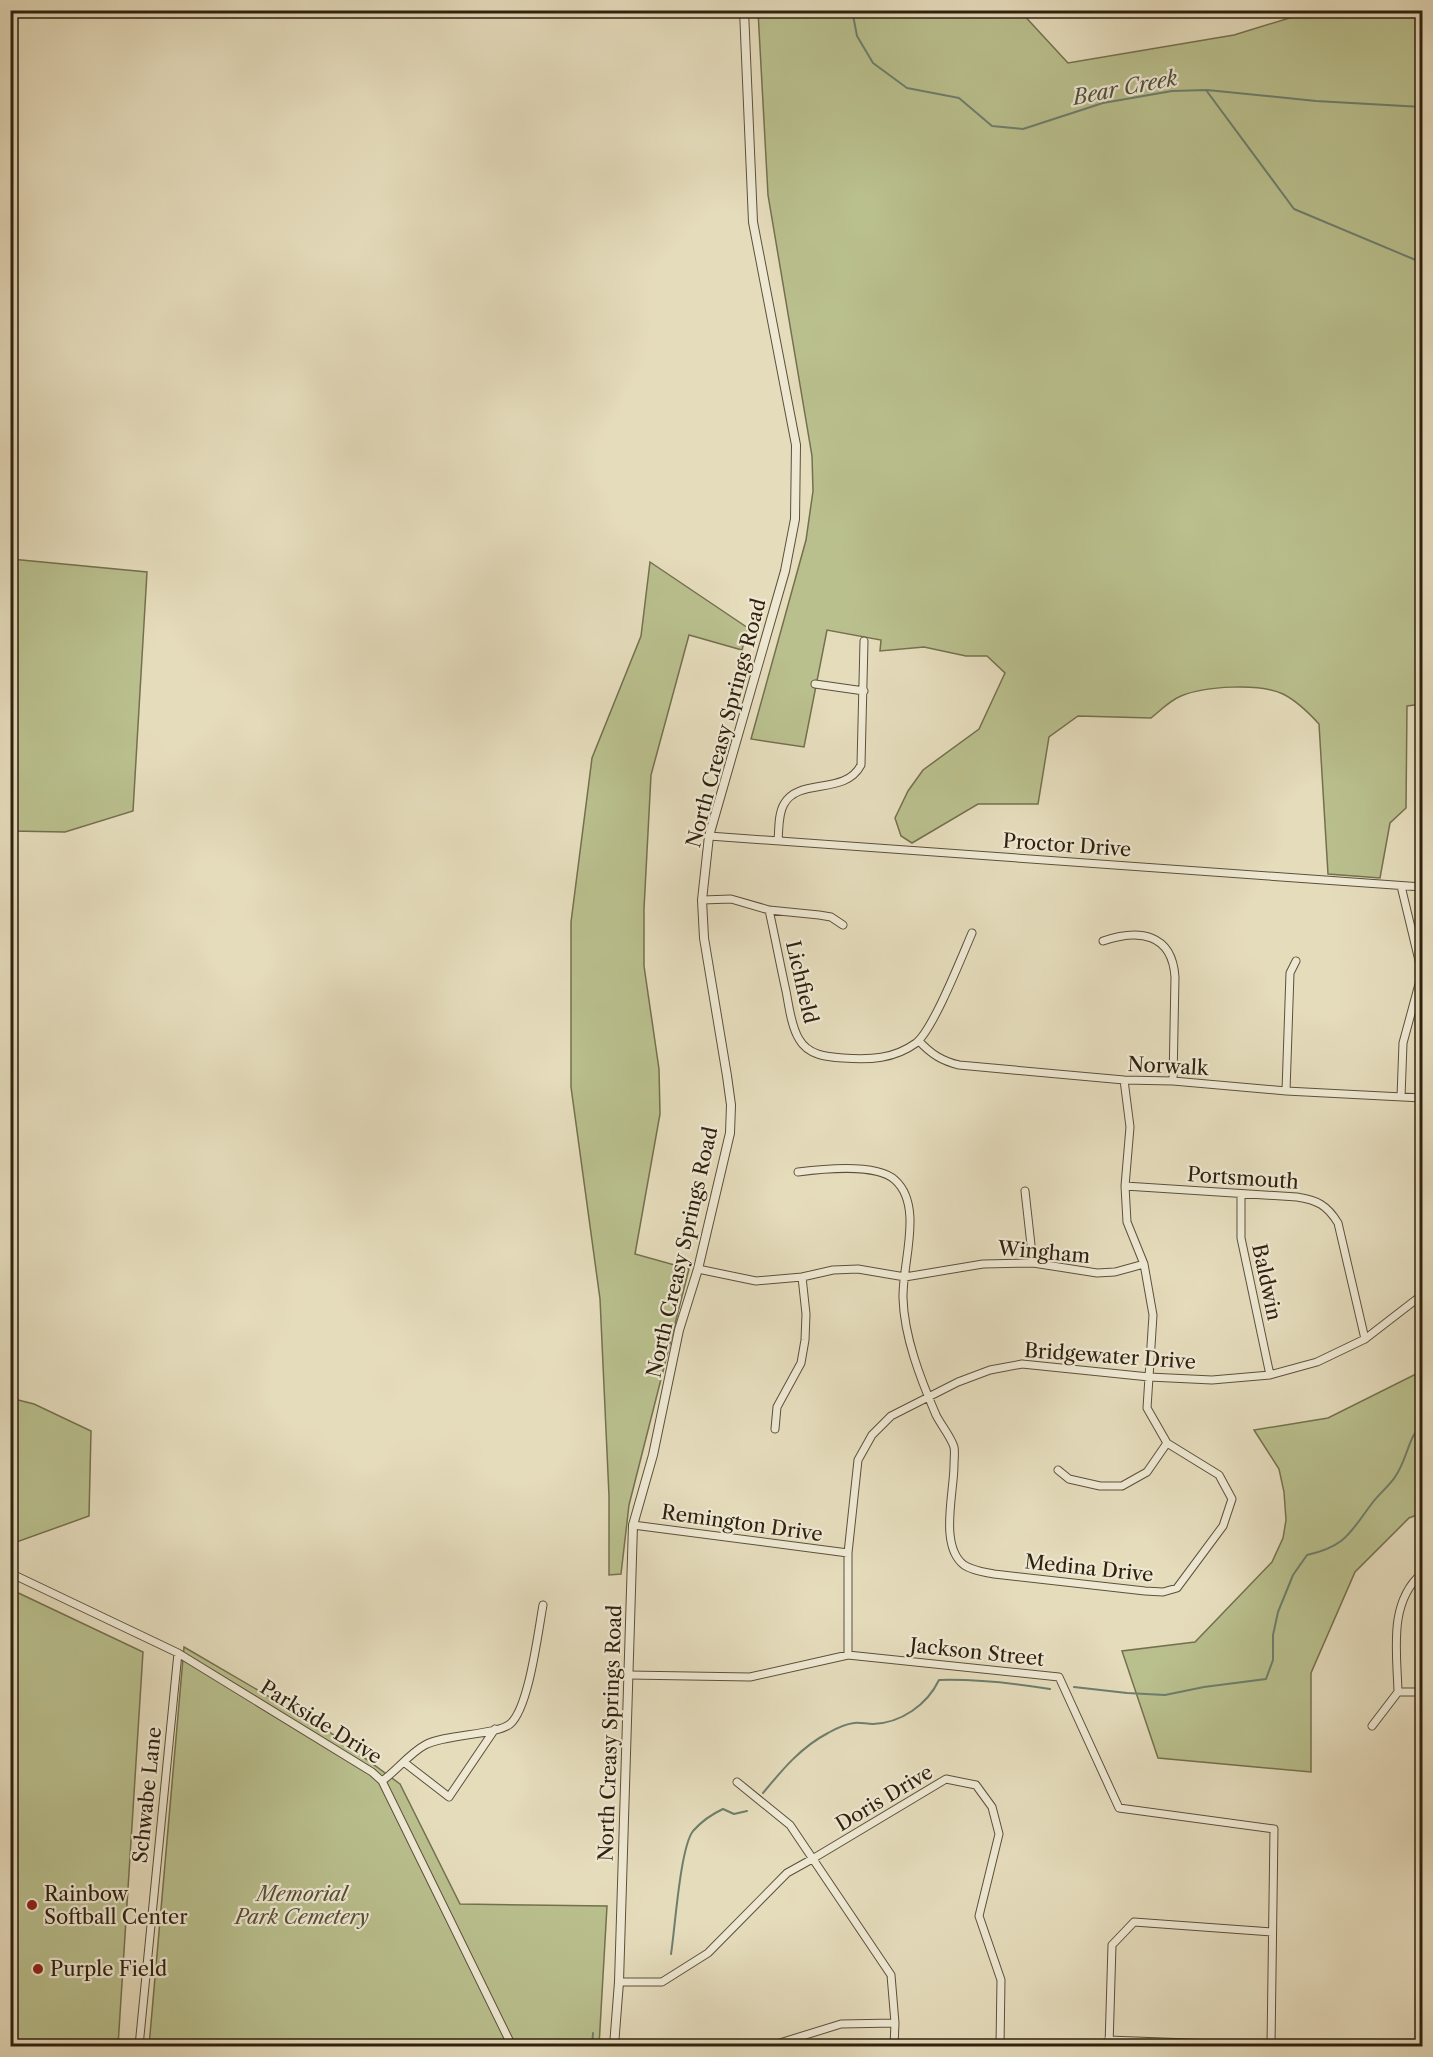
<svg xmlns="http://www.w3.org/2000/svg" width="1433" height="2057" viewBox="0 0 1433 2057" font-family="'Libre Caslon Text',serif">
<rect width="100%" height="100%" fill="#e5dcbc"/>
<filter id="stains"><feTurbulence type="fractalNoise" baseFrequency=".00333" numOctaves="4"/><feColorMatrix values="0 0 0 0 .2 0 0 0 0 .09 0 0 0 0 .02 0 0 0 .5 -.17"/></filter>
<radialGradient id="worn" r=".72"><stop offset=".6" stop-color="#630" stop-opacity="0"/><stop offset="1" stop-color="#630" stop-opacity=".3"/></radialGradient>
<path fill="#b9bf8d" stroke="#74704e" stroke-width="1.5" d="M 758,11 L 1020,11 L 1068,63 L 1234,35 L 1312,11 L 1422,11 L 1422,704 L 1407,706 L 1406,808 L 1390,823 L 1380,878 L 1328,874 L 1319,724 C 1309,713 1297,701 1283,694 C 1260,683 1205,686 1181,696 C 1169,701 1161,710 1151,718 L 1078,716 L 1049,737 L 1038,804 L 978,804 L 912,843 L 901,836 L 895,818 L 908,791 L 923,770 L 979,729 L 1005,673 L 987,656 L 966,656 L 924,647 L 880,651 L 881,640 L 827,630 L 804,747 L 751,739 L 806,540 L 813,491 L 812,456 L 768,195 Z
M 11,559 L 147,572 L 133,811 L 65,832 L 11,831 Z
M 650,562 L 748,628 L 742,650 L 689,635 L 651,775 L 644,909 L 644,966 L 659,1069 L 660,1114 L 635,1254 L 689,1269 L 629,1505 L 621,1574 L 609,1575 L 609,1496 L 600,1299 L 571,1087 L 571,922 L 592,758 L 641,636 Z
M 1422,1371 L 1422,1513 L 1409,1518 L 1355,1572 L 1311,1673 L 1311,1772 L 1158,1758 L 1122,1651 L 1195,1642 L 1272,1562 L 1283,1538 L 1286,1520 L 1284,1492 L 1279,1469 L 1254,1430 L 1328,1418 Z
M 10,1398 L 34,1404 L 91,1431 L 89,1516 L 11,1544 Z
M 10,1589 L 143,1652 L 118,2046 L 11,2046 Z
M 184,1647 L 328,1731 L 400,1784 L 460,1904 L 607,1906 L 599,2046 L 149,2046 Z"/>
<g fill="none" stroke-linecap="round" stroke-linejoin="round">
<path stroke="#6d7e6d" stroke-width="2" d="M 852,10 L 857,36 L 873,63 L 907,88 L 959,98 L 992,126 L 1023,129 L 1103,103 L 1172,91 L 1206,90 L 1294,209 L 1418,261 L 1422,269
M 1207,90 L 1316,101 L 1422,107
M 1074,1687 L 1127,1693 L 1165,1695 L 1204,1687 L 1266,1679 L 1273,1660 L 1273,1635 L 1278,1612 L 1293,1575 L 1307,1555 C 1347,1546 1350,1532 1373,1502 C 1380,1493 1389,1486 1395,1477 C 1407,1460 1408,1438 1422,1423
M 763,1793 C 782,1770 801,1747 828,1733 C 835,1729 846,1724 854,1723 C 860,1722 866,1724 873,1724 C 901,1723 927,1705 939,1680 C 977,1679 1013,1683 1050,1689
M 671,1954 C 675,1929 680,1848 693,1831 C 701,1822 712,1814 723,1809 L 734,1814 L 747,1811
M 592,2046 L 593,2033"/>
<defs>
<path id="minor" d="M 815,684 L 864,691
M 709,836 L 1422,887
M 778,841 C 779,830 778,814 784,804 C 799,777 845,796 861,765 L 864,641
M 702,900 L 731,899 L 769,910 L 819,915 L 831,917 L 843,925
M 769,910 C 775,937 780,964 786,991 C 789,1006 791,1026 799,1039 C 808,1055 826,1057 843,1058 C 870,1060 894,1059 916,1043 C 933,1030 962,956 972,933
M 1103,941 C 1139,929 1172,933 1175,977 L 1173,1081
M 919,1041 C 931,1054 942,1061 959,1065 L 1124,1080 L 1173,1081 L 1286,1091 L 1422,1098
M 1286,1091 L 1290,973 L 1296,961
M 1401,1097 L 1403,1043 L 1422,973 L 1401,886
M 798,1172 C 821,1169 877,1163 895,1180 C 924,1206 902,1263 903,1298 C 904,1337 921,1380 936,1415 C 941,1425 951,1437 954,1447 C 955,1452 954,1459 954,1465 C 954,1493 939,1546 964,1565 C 973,1571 984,1572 994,1574 L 1145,1591 L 1163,1592 L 1177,1588 L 1223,1526 L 1232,1499 L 1219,1475 L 1167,1443 L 1147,1408 L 1153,1315 L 1144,1264 L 1127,1222 L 1125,1186 L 1130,1127 L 1124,1080
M 1125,1186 L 1297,1197 C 1317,1200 1327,1205 1338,1223 L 1365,1339
M 1025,1191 L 1033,1263
M 1241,1194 L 1241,1238 L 1270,1375
M 698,1269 L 756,1281 L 802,1277 L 833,1270 L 858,1269 L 905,1277 L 983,1264 L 1033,1263 L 1097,1273 L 1115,1272 L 1144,1264
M 775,1429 L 777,1407 L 801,1363 L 805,1340 L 806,1314 L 802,1277
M 1058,1470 L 1069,1479 L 1100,1486 L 1122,1486 L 1147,1472 L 1167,1443
M 633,1525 L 848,1553
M 10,1573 L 178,1653 L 372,1772 L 382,1781 L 512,2046
M 848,1655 L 848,1553 L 858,1460 L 872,1435 L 891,1416 L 958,1382 L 990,1370 L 1022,1364 L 1149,1377 L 1212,1380 L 1270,1375 L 1317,1362 L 1365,1339 L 1422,1295
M 629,1675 L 750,1677 L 848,1655 L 1059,1677 L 1119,1808 L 1274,1829 L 1271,2046
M 1398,1692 C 1397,1651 1388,1603 1422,1573
M 1398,1692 L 1422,1692
M 1372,1726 L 1398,1692
M 405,1763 L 449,1797 L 495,1729
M 382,1781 C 396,1771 410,1753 425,1745 C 445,1734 497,1735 510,1724 C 529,1708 538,1632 543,1605
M 737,1782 L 790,1825 L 891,1975 L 895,2023 L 894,2046
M 619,1982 L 662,1982 L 708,1953 L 787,1873 L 814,1858 L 946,1779 L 976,1785 L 992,1807 L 999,1834 L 979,1916 L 1001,1980 L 1000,2046
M 1108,2040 L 1271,2046
M 139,2046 L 178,1653
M 770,2046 L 841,2024 L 895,2023
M 1109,2046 L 1112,1945 L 1134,1922 L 1272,1932"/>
<path id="tertiary" d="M 614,2046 L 619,1982 L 633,1525 L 653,1455 L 679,1330 L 698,1269 L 730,1133 L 731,1105 L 727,1076 L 704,938 L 702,900 L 709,836 L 785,571 L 795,519 L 796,445 L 753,222 L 744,10"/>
</defs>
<use href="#minor" stroke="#5d503a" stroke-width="9"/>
<use href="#tertiary" stroke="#5d503a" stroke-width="10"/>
<use href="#minor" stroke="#eee8d3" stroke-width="7"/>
<use href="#tertiary" stroke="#eee8d3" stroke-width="8"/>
</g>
<g fill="#8f2418" stroke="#eee8d3" stroke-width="2">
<circle cx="32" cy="1905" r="6"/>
<circle cx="38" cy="1969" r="6"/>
</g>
<g text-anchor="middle" stroke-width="4.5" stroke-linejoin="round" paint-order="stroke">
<g font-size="20" fill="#30210f" stroke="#eee8d3">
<text transform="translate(726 723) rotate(-75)" y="7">North Creasy Springs Road</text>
<text transform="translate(1067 845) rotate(4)" y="7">Proctor Drive</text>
<text transform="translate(802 982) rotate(77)" y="7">Lichfield</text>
<text transform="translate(1168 1066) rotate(3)" y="7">Norwalk</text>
<text transform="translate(1243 1178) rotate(4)" y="7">Portsmouth</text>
<text transform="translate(682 1252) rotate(-77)" y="7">North Creasy Springs Road</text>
<text transform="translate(1044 1252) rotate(5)" y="7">Wingham</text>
<text transform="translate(1267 1282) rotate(78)" y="7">Baldwin</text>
<text transform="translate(1110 1356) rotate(4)" y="7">Bridgewater Drive</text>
<text transform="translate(742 1523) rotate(8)" y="7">Remington Drive</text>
<text transform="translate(1089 1568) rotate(6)" y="7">Medina Drive</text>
<text transform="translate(977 1652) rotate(6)" y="7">Jackson Street</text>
<text transform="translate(321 1722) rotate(32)" y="7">Parkside Drive</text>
<text transform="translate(610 1733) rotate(-88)" y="7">North Creasy Springs Road</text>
<text transform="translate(147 1795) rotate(-84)" y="7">Schwabe Lane</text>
<text transform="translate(884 1798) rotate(-31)" y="7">Doris Drive</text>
</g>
<g font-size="20" fill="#30210f" stroke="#eee8d3" text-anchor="start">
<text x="44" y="1901">Rainbow<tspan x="44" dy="23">Softball Center</tspan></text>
<text x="50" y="1976">Purple Field</text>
</g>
<g font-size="20" font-style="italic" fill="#595035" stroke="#eee8d3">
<text x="302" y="1901">Memorial<tspan x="302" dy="23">Park Cemetery</tspan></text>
</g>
<g font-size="21" font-style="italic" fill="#4f503e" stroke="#eee8d3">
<text transform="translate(1125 88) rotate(-11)" y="7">Bear Creek</text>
</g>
</g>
<rect width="1433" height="2057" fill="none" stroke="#e5dcbc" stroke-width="36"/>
<rect x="12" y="12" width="1409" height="2033" fill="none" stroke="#30210f" stroke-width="3"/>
<rect x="18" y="18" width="1397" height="2021" fill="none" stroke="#30210f" stroke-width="1.5"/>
<rect width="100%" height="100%" filter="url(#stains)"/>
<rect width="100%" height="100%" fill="url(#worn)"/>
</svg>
